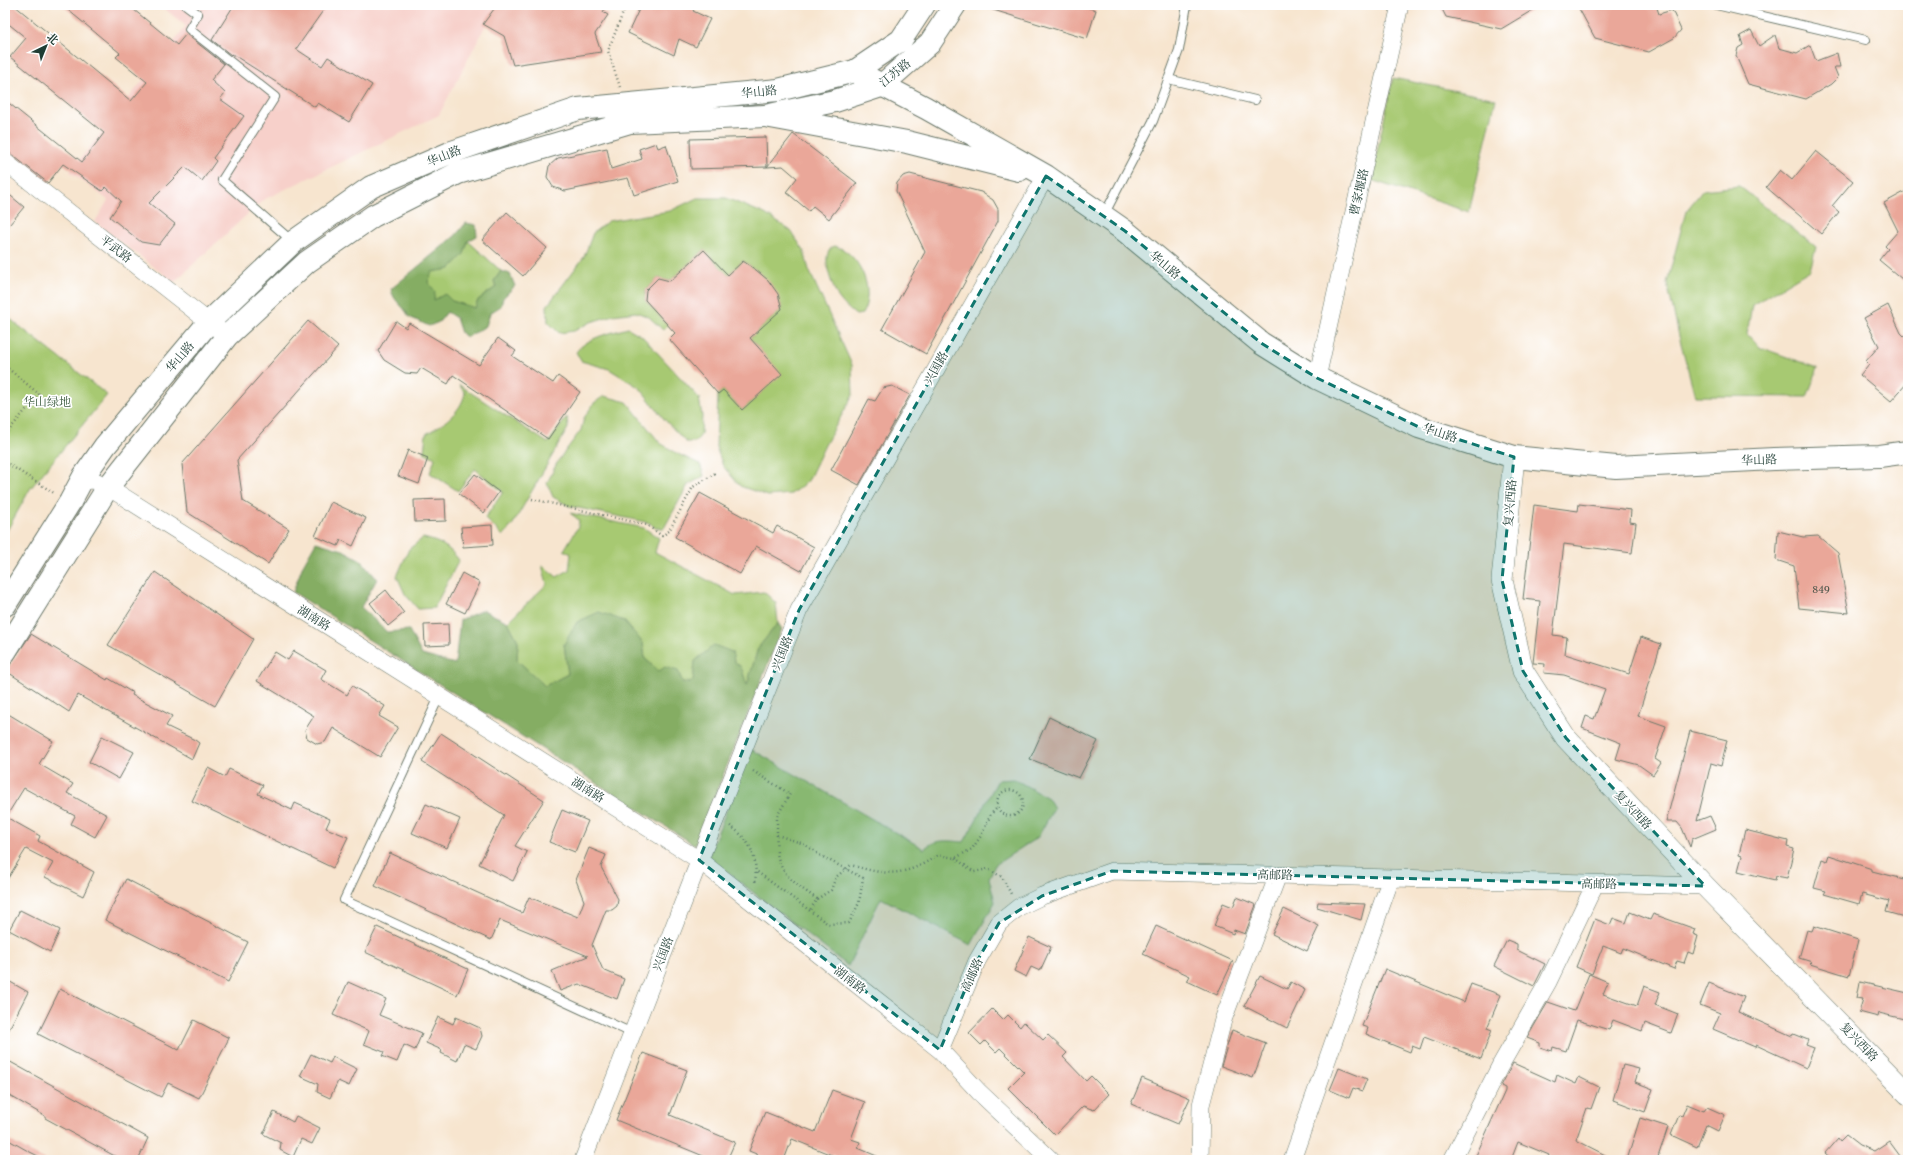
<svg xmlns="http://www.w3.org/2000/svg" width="1913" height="1165" viewBox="0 0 1913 1165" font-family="'Libre Caslon Text','Noto Serif SC',serif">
<rect width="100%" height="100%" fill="#fff"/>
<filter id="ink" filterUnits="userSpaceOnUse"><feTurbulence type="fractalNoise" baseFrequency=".025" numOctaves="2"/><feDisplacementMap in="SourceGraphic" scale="8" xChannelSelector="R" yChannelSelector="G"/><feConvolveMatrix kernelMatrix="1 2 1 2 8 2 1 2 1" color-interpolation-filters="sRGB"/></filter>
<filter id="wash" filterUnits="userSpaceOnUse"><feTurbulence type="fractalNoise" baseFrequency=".012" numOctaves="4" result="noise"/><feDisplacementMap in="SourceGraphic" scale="16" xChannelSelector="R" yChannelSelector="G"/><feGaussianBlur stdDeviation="0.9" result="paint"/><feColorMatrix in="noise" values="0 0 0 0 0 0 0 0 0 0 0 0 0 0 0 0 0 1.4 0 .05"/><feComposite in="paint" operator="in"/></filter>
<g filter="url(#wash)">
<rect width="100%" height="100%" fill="#f7e5cf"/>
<path fill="#f7d0ca" d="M 160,5 L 496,5 L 439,115 L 263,200 L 174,282 L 95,222 L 108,200 L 70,172 L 186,26 Z"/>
<path fill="#a7c972" stroke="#638353" d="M 1393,78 L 1496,99 L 1469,212 L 1371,180 Z
M 1739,186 L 1816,247 L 1810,270 L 1752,305 L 1747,334 L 1759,347 L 1818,368 L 1807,397 L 1695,396 L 1679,336 L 1667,283 L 1686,211 L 1703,190 Z
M 697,198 L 726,198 L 765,214 L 791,231 L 804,251 L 809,270 L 852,365 L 853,395 L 825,445 L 808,481 L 791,494 L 768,496 L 740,486 L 723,466 L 716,447 L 718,394 L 723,390 L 742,410 L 781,374 L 750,338 L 782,309 C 775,285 764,275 743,261 L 728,275 L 704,250 L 670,281 L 658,278 L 646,290 L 645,300 L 668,325 L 663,330 L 649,317 L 636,312 L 613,315 L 591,322 L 574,331 L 559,333 L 548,322 L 547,306 L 584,257 L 593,233 L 608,221 L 670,211 Z
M 468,241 L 501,271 L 494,281 L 496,287 L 478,300 L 475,309 L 452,301 L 433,301 L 428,282 L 432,272 L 464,254 Z
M 835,246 C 860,253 876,291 862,314 L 856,315 C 849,310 843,304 838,297 C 832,285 818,252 835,246 Z
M 5,315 L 107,395 L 30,489 L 5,534 Z
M 628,328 L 642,336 L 699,398 L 702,416 L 701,435 L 695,442 L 686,442 L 664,419 L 640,388 L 609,369 L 581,361 L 576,352 C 587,337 611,333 628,328 Z
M 459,385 L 548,443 L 567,417 L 568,428 L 513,524 L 503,536 L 485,518 L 503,492 L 475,469 L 458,491 L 430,473 L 435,458 L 424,452 L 426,434 C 443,424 461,413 465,393 Z
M 604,396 L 627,402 L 660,443 L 680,455 L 700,464 L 704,476 L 688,485 L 664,528 L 655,528 L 650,523 L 569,506 L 553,497 L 547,483 L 558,461 L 581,430 L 584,418 L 594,403 Z
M 570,513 L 644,528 L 659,538 L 655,552 L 735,595 L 764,592 L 776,603 L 778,623 L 758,648 L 747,686 L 741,667 L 734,661 L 696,661 L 693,681 L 682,683 L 659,671 L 645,659 L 643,643 L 564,644 L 568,674 L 545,686 L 517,660 L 518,641 L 508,622 L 547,584 L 542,565 L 557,577 L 569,570 L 571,554 L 564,550 L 578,527 L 579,520 Z
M 423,538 C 440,542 448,546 459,560 L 434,608 L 418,609 L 405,594 L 397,576 L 409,549 Z
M 751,749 L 924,849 C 935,838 950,841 964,842 L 998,780 L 1014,779 L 1048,798 L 1054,808 L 1038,837 L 995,865 L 989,878 L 995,902 L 971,945 L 881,898 L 848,966 L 708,857 Z"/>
<path fill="#85ad64" stroke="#52754c" d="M 466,223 L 476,225 L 477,236 L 468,241 L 464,254 L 450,269 L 432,272 L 428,282 L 435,292 L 434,300 L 445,294 L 452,301 L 475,308 L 478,300 L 496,287 L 494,281 L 501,271 L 510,274 L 515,286 L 503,298 L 501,306 L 490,313 L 486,326 L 467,337 L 461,333 L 456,318 L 447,312 L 439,322 L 429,326 L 409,317 C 403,304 394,303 391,289 L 455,236 Z
M 316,542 L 343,550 L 361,560 L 377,579 L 361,607 L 387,632 L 409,630 L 422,655 L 455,664 L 460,620 L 483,610 L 508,622 L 518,641 L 517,660 L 545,686 L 568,674 L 564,644 L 577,622 L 599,612 L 624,621 L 643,643 L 645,659 L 659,671 L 665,667 L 678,671 L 683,683 L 693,681 L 695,661 L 714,645 L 732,652 L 734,661 L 741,667 L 747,685 L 758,648 L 778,623 L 782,629 L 695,845 L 293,592 L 303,565 Z"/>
<g id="blocks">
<path fill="#eaa799" d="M 5,5 L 14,5 L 131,101 L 147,82 L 116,57 L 120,53 L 62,5 L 128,5 L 177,45 L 186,34 L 224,64 L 211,80 L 225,93 L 220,99 L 244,116 L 213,158 L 216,161 L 202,181 L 185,167 L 149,203 L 175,224 L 159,245 L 141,242 L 110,217 L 121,201 L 106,187 L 102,191 L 63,164 L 48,183 L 11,154 L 5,152 L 5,100 L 82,162 L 104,133 L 10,57 L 26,38 L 5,21 Z
M 234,5 L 327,5 L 296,49 L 322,66 L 328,57 L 372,85 L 349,122 L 318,103 L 315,107 L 232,54 L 231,55 L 212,40 Z
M 497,5 L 607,5 L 603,12 L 608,15 L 595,34 L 601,52 L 513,65 L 504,36 L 483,24 Z
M 641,5 L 696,5 L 693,11 L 710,19 L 696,47 L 679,39 L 674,55 L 628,33 Z
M 987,5 L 1079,5 L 1096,10 L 1087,39 L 987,8 Z
M 1440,5 L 1541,5 L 1501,29 L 1446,17 Z
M 1577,5 L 1634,5 L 1640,7 L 1643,5 L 1656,5 L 1659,14 L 1672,10 L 1681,30 L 1674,38 L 1649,52 L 1595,38 Z
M 1751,30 L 1759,46 L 1775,35 L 1779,48 L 1797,53 L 1810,45 L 1816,61 L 1837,53 L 1840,67 L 1834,67 L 1838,77 L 1831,84 L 1806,99 L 1748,84 L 1736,56 L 1738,48 L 1743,45 L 1740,36 Z
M 793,134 L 857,183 L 829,219 L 813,206 L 809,211 L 786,192 L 797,178 L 783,166 L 767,167 Z
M 766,137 L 767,167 L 691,169 L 690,139 Z
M 656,143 L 658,148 L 666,145 L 678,181 L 634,195 L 628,178 L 565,191 L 553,187 L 547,177 L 549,166 L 558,158 L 607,148 L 611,169 L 642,159 L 639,149 Z
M 1816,151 L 1853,181 L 1832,206 L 1839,212 L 1821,234 L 1766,187 L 1780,170 L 1792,180 Z
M 910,174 L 981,192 L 993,200 L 998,209 L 998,221 L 926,354 L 882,329 L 925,252 L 896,191 L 897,183 L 903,176 Z
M 1908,190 L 1908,284 L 1879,260 L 1888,249 L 1885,246 L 1898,231 L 1884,203 Z
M 5,191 L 24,207 L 5,230 Z
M 507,212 L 547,248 L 523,276 L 482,240 Z
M 704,250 L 728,275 L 743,261 L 756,270 L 768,280 L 778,294 L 782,309 L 750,338 L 782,374 L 742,410 L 723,390 L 718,394 L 669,339 L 675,333 L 645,300 L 646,290 L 658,278 L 670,281 Z
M 1888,305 L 1901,333 L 1908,340 L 1908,382 L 1891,401 L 1860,375 L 1869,364 L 1866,361 L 1879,346 L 1864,318 Z
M 308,321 L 338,347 L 237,460 L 243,501 L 289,529 L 268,564 L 187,512 L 182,464 Z
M 396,321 L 406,328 L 409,323 L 479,365 L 498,338 L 516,351 L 512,356 L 553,383 L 558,376 L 580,392 L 548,439 L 453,375 L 448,384 L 421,368 L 417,374 L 405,373 L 384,360 L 378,351 Z
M 892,386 L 910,395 L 859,485 L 831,470 L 869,399 L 875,401 L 883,388 Z
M 408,450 L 428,458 L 419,484 L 398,476 Z
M 475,474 L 499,492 L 484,513 L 459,494 Z
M 700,493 L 773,533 L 777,526 L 814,547 L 801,571 L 756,546 L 740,574 L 675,537 Z
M 445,499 L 446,521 L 415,522 L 414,500 Z
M 331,502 L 366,518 L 353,546 L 341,540 L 338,546 L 315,536 Z
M 1579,504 L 1631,510 L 1630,522 L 1636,523 L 1632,553 L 1564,544 L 1553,635 L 1567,637 L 1565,654 L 1629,674 L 1641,637 L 1661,644 L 1638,716 L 1666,726 L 1655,759 L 1661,763 L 1653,775 L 1639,765 L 1616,759 L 1621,743 L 1582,728 L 1586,716 L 1594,719 L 1605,689 L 1564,675 L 1544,673 L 1545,664 L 1533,663 L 1540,601 L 1523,599 L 1534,505 L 1578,511 Z
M 492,525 L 493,545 L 463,547 L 461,527 Z
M 1778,531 L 1803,537 L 1818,536 L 1838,553 L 1849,613 L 1799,608 L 1794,566 L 1776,560 Z
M 155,572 L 253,639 L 215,706 L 108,645 Z
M 462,573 L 480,583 L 465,613 L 446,604 Z
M 386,590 L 404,613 L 388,626 L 370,603 Z
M 448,624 L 449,645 L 425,646 L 424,625 Z
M 31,634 L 107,680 L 108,678 L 133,693 L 132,695 L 172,716 L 166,726 L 195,740 L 199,743 L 192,759 L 78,695 L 69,712 L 6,671 Z
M 294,651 L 326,670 L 321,679 L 347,695 L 352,686 L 385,706 L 379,716 L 398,727 L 380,757 L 333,728 L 325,742 L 317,744 L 307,738 L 305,730 L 314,716 L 257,681 L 275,652 L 288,660 Z
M 5,712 L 53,741 L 39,764 L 73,784 L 67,793 L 107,815 L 95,837 L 71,824 L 75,816 L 24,788 L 6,817 L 40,836 L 38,841 L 94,872 L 83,896 L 45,877 L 53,863 L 26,849 L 5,883 Z
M 1049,717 L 1098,741 L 1079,778 L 1030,759 Z
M 1690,731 L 1727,740 L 1721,766 L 1711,763 L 1697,821 L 1710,816 L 1716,829 L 1692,839 L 1690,847 L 1682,828 L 1677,822 L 1666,822 Z
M 441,733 L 544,800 L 515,846 L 527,852 L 513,881 L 479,864 L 504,815 L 422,762 Z
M 102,736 L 134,752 L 119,779 L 89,762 Z
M 208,768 L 225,777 L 229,769 L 263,785 L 258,794 L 292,810 L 295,803 L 330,819 L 326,828 L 348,837 L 333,868 L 192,801 Z
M 426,804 L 460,819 L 447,848 L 412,833 Z
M 562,810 L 588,821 L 575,852 L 549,842 Z
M 1745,830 L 1788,841 L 1787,847 L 1794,849 L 1787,878 L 1776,876 L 1775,880 L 1738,871 L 1742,856 L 1739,855 Z
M 589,848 L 606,855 L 601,867 L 618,899 L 617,906 L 612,910 L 606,910 L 592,945 L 603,970 L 624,979 L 617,999 L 579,984 L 560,991 L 552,971 L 588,956 L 500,920 L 491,940 L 375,886 L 390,853 L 522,913 L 529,897 L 578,917 L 584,901 L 576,880 Z
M 1829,855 L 1872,869 L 1872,871 L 1908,880 L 1908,918 L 1886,912 L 1889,901 L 1862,894 L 1859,904 L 1824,894 L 1826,891 L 1814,888 L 1822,859 L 1827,861 Z
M 126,879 L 248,942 L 228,982 L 105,920 Z
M 1237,897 L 1256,905 L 1245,934 L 1234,930 L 1233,934 L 1214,926 L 1223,903 L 1233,907 Z
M 1318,902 L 1365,904 L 1361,920 L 1317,907 Z
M 1284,909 L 1319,926 L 1307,951 L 1272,934 Z
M 20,910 L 60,930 L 50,952 L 9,930 Z
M 1630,912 L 1650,920 L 1653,914 L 1695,929 L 1693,934 L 1698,936 L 1693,954 L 1688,952 L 1684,963 L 1677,961 L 1674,969 L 1623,948 L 1621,953 L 1603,946 L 1592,974 L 1576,967 L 1595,919 L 1610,925 L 1613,918 L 1626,923 Z
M 1156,926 L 1233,961 L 1217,995 L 1187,981 L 1190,976 L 1143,954 Z
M 1814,926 L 1858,940 L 1849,976 L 1810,964 L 1812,962 L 1799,958 L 1807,930 L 1812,931 Z
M 377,927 L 468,969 L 457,995 L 365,952 Z
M 1029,937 L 1051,947 L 1040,971 L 1031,967 L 1026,977 L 1014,971 Z
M 1507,940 L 1517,944 L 1517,950 L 1545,964 L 1534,986 L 1494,966 Z
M 1385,969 L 1464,1002 L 1471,984 L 1501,995 L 1487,1028 L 1492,1030 L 1481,1059 L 1424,1037 L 1420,1049 L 1412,1046 L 1410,1052 L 1366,1034 L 1368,1028 L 1362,1026 Z
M 1589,974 L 1608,982 L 1603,994 L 1637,1006 L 1644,986 L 1660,992 L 1655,1005 L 1678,1014 L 1671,1033 L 1645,1023 L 1642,1031 L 1613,1020 L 1609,1030 L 1577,1020 L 1566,1051 L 1553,1047 L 1552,1051 L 1540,1047 L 1540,1043 L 1527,1038 L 1548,1002 L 1574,1011 Z
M 1260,976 L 1287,989 L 1291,982 L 1305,990 L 1287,1028 L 1244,1006 Z
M 5,979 L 28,992 L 5,1037 Z
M 348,982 L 386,999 L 379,1015 L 422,1033 L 415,1050 L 404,1045 L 397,1062 L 382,1056 L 384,1052 L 364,1044 L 369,1031 L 333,1015 Z
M 1860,982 L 1908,993 L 1908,1020 L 1879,1013 L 1878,1017 L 1859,1012 L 1863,999 L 1857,998 Z
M 1709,983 L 1744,997 L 1738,1012 L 1792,1036 L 1793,1034 L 1808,1040 L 1806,1045 L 1814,1048 L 1806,1068 L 1756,1045 L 1755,1047 L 1713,1029 L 1720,1013 L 1700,1005 Z
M 60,989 L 179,1050 L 194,1020 L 229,1038 L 199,1098 L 168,1083 L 161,1097 L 38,1034 Z
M 992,1009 L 1003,1020 L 1008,1015 L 1020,1027 L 1024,1022 L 1043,1040 L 1048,1035 L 1067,1053 L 1063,1057 L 1086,1081 L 1091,1076 L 1109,1094 L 1094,1110 L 1083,1106 L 1055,1135 L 1008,1088 L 1024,1072 L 1000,1048 L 996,1052 L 985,1041 L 981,1045 L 969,1033 Z
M 438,1017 L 453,1024 L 456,1017 L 480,1028 L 482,1036 L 476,1049 L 464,1044 L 457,1061 L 441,1053 L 442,1050 L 426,1043 Z
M 1232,1030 L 1266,1043 L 1253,1078 L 1221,1066 Z
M 643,1053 L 687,1070 L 670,1115 L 735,1142 L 727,1160 L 713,1160 L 616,1120 Z
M 311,1054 L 330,1063 L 333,1057 L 357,1069 L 349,1086 L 338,1081 L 330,1098 L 317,1092 L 318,1084 L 300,1076 Z
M 5,1059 L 148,1138 L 138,1160 L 122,1160 L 45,1118 L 45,1116 L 5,1093 Z
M 1513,1063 L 1555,1082 L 1557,1075 L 1576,1084 L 1579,1077 L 1599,1087 L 1591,1109 L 1587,1108 L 1576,1140 L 1615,1160 L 1547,1160 L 1549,1155 L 1518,1142 L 1511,1160 L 1474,1160 L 1505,1091 L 1505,1088 L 1501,1086 Z
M 1623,1065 L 1639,1069 L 1635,1082 L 1653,1089 L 1645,1112 L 1613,1100 Z
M 1339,1068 L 1367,1079 L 1362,1091 L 1353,1088 L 1349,1098 L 1330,1090 Z
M 1142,1078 L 1190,1098 L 1178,1124 L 1131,1104 Z
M 832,1090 L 865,1102 L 851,1139 L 860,1142 L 858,1148 L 886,1160 L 844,1160 L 792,1139 L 784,1160 L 771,1160 L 749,1151 L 765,1112 L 815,1132 Z
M 1687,1104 L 1704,1111 L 1707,1107 L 1725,1115 L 1718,1131 L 1706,1125 L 1697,1147 L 1671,1135 L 1679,1115 L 1682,1116 Z
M 274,1112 L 293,1122 L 296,1116 L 320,1128 L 312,1144 L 301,1139 L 293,1157 L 280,1150 L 281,1143 L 263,1134 Z
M 1640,1118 L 1668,1127 L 1657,1160 L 1627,1160 Z
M 1846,1135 L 1859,1145 L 1874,1151 L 1889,1141 L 1903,1160 L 1833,1160 L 1825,1153 L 1838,1138 L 1840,1141 Z
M 5,1138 L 28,1151 L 46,1160 L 5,1160 Z"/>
</g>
</g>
<g filter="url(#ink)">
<use href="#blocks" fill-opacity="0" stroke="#6b786a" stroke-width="1"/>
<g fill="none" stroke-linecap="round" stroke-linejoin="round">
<defs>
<path id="service" d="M 186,5 L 198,14 L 189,29 L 275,97 L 222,180 L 292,241
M 1716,5 L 1866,40
M 1168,79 L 1255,100
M 1104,215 L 1153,121 L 1179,50 L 1187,5
M 439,697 L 344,900 L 632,1033"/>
<path id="minor" d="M 5,162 L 219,330
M 1317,378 L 1400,5
M 84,476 L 108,487 L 699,860 L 940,1050 L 979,1092 L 1051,1160
M 940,1050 L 977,961 L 999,923 L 1019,907 L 1042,896 L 1112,871 L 1705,886
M 583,1160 L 709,836 L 799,610 L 1046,176
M 1200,1160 L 1201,1105 L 1223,1020 L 1278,875
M 1292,1160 L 1391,878
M 1452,1160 L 1500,1066 L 1548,982 L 1595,884"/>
<path id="tertiary" d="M 1514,457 L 1502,580 L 1523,671 L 1566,738 L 1705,886 L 1908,1094"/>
<path id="secondary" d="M 855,71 L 926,108 L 1046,176 L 1125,231 L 1261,343 L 1317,378 L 1419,427 L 1514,457 L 1616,467 L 1774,459 L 1879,456 L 1908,452
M 765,116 L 907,142 L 1019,170"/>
<path id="primary" d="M 5,605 L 70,502 L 84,476 L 105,446 L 209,322 L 293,242 L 371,187 L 452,152 L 578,109 L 778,90 L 855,71 L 901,40 L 924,5
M 5,652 L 108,487 L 227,336 L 307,262 L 373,216 L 458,173 L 630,122 L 765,116 L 835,101 L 881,86 L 930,43 L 955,5"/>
</defs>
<use href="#service" stroke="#6b786a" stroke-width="10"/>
<use href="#minor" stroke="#6b786a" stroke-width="18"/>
<use href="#tertiary" stroke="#6b786a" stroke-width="22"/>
<use href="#secondary" stroke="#6b786a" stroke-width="24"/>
<use href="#primary" stroke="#6b786a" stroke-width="24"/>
<path stroke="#6b786a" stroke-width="2.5" stroke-dasharray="1 3" stroke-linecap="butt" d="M 620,87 L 608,51 L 626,5
M 5,366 L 39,394 L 5,435
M 5,462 L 54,493
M 5,469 L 9,464
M 532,499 L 647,525 L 662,536 L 669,531 L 693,487 L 717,472
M 753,771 L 790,794 L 777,816 L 777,835 L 804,844 L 821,856 L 863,878 L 859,903 L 849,923 L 828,924 L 756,871
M997 803a13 13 0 1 1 26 0a13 13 0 1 1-26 0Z
M 730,826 C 751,840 758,858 755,883
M 777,835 C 773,870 791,881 817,899 L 810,910
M 955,858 L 974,872 L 988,869 L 1002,877 L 1011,894
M 817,899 L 831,890 L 836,877 L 851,865 C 887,876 905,877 938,855 L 955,858 L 972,849 L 981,836 L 991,814 L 997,808"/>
<use href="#service" stroke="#fff" stroke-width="8"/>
<use href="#minor" stroke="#fff" stroke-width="17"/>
<use href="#tertiary" stroke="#fff" stroke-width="21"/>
<use href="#secondary" stroke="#fff" stroke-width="22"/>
<use href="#primary" stroke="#fff" stroke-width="22"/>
</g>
</g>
<path fill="#0f766e" fill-opacity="0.2" stroke="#0f766e" stroke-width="3" stroke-dasharray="8 5" stroke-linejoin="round" d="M 1046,176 L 1125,231 L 1261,343 L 1317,378 L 1419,427 L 1514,457 L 1502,580 L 1523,671 L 1566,738 L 1705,886 L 1112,871 L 1042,896 L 999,923 L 977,961 L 940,1050 L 699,860 L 799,610 Z"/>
<g text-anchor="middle" stroke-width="3.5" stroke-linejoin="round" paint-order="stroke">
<g font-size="10" fill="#52584d">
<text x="1821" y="593">849</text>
</g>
<g font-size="12" fill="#1f3d34" stroke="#fff">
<text transform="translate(895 73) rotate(-39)" y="4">江苏路</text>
<text transform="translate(759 92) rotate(-6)" y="4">华山路</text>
<text transform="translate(444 156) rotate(-22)" y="4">华山路</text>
<text transform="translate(1359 192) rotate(-77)" y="4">曹家堰路</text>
<text transform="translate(116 249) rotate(38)" y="4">平武路</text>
<text transform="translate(1165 265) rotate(40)" y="4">华山路</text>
<text transform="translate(180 357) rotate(-50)" y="4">华山路</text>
<text transform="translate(936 368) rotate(-61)" y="4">兴国路</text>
<text transform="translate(1440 433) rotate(18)" y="4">华山路</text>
<text transform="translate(1759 460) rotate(-2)" y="4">华山路</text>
<text transform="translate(1510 503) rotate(-85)" y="4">复兴西路</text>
<text transform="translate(314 618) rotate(32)" y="4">湖南路</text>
<text transform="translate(782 653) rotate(-68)" y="4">兴国路</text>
<text transform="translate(588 790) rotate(32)" y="4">湖南路</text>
<text transform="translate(1633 810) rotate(47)" y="4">复兴西路</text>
<text transform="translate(1275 875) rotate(1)" y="4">高邮路</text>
<text transform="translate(1599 884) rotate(1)" y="4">高邮路</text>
<text transform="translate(663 954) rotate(-69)" y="4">兴国路</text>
<text transform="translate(972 975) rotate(-66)" y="4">高邮路</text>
<text transform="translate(850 980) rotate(38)" y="4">湖南路</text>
<text transform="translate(1859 1042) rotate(46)" y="4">复兴西路</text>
</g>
<g font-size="12" fill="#416044" stroke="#fff">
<text x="47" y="406">华山绿地</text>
</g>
</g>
<rect width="1913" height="1165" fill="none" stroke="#fff" stroke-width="20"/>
<g transform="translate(46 46) rotate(43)" stroke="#ffffff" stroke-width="3" paint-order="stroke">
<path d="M0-3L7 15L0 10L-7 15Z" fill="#1f3d34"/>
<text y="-6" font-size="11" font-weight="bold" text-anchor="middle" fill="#1f3d34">北</text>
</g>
</svg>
